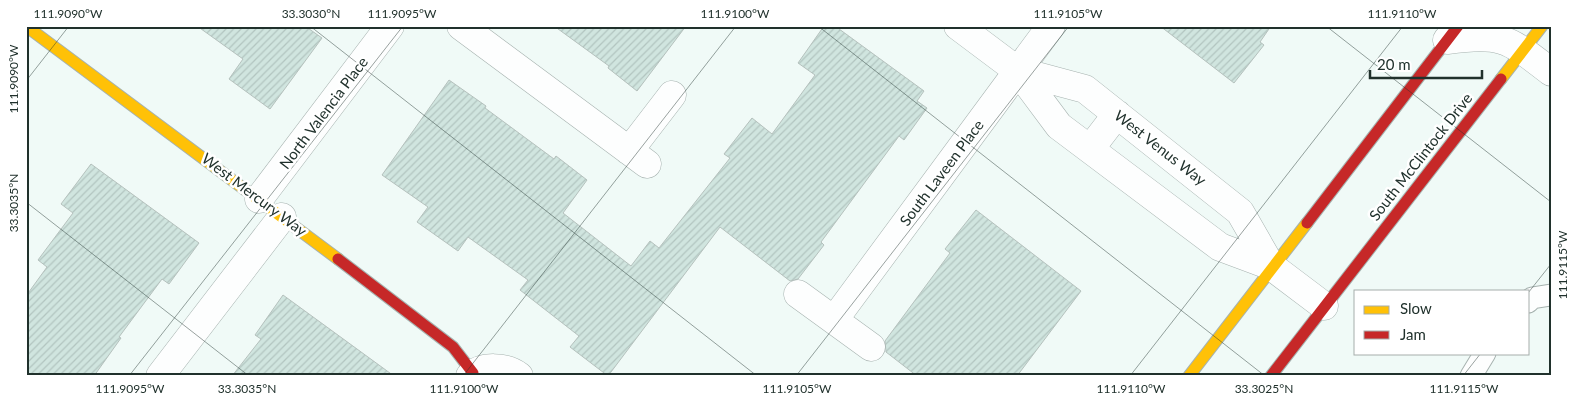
<svg xmlns="http://www.w3.org/2000/svg" width="1577" height="402" viewBox="0 0 1577 402" font-family="Lato,sans-serif">
<defs>
<pattern id="building-hatch" width="6" height="6" patternUnits="userSpaceOnUse" patternTransform="scale(1.25)"><rect width="6" height="6" fill="#d0e5df"/><path d="M-1 1l2-2M0 6l6-6M5 7l2-2" fill="none" stroke="#b2c5c0"/></pattern>
</defs>
<rect width="100%" height="100%" fill="#f0faf7"/>
<path fill="url(#building-hatch)" stroke="#b5c1bd" d="M 197,26 L 305,26 L 322,38 L 270,109 L 229,79 L 243,59 Z
M 554,26 L 686,26 L 637,91 L 608,68 L 609,66 Z
M 824,26 L 835,26 L 924,91 L 917,101 L 927,108 L 904,140 L 899,136 L 821,242 L 824,245 L 798,279 L 790,281 L 720,227 L 608,376 L 570,347 L 579,336 L 520,290 L 528,280 L 468,237 L 458,251 L 417,222 L 428,207 L 382,175 L 449,80 L 486,106 L 485,108 L 554,159 L 556,156 L 587,180 L 563,213 L 631,266 L 650,241 L 659,248 L 730,158 L 724,154 L 752,118 L 772,134 L 815,75 L 798,63 Z
M 1160,26 L 1271,26 L 1260,42 L 1264,45 L 1234,83 Z
M 91,164 L 199,243 L 169,284 L 162,279 L 119,337 L 121,338 L 94,376 L 26,376 L 26,296 L 47,267 L 38,260 L 73,213 L 61,204 Z
M 976,210 L 1081,291 L 1017,376 L 917,376 L 886,352 L 885,341 L 950,253 L 945,249 Z
M 283,295 L 394,376 L 232,376 L 261,339 L 255,335 Z"/>
<g fill="none" stroke-linecap="round" stroke-linejoin="round">
<defs>
<path id="lane" d="M 1528,302 L 1532,298 L 1551,295
M 1471,376 L 1485,353"/>
<path id="street" d="M 461,26 L 647,164
M 958,26 L 1018,71 L 1059,126 L 1220,247 L 1271,266 L 1324,306
M 1447,40 C 1503,33 1507,38 1551,72
M 1018,71 L 1085,89 L 1240,212 L 1271,266
M 1090,149 L 1117,114
M 629,151 L 672,95
M 259,199 L 390,26
M 798,294 L 871,347
M 834,320 L 1051,26
M 160,376 L 282,217
M 470,376 C 482,365 506,366 519,376"/>
<path id="slow" d="M 26,26 L 338,259
M 1501,79 L 1542,26
M 1189,376 L 1307,223"/>
<path id="jam" d="M 1307,223 L 1458,26
M 338,259 L 453,347 L 473,373
M 1271,376 L 1501,79"/>
</defs>
<use href="#lane" stroke="#a6b2af" stroke-width="23"/>
<use href="#street" stroke="#a6b2af" stroke-width="29"/>
<use href="#slow" stroke="#a6b2af" stroke-width="13"/>
<use href="#jam" stroke="#a6b2af" stroke-width="13"/>
<use href="#lane" stroke="#fdfefe" stroke-width="21"/>
<use href="#street" stroke="#fdfefe" stroke-width="28"/>
<use href="#slow" stroke="#ffc107" stroke-width="11"/>
<use href="#jam" stroke="#c62828" stroke-width="11"/>
</g>
<path fill="none" stroke="#20312c" stroke-width="1" stroke-opacity="0.45" d="M 310,26 L 757,376M 818,26 L 1265,376M 1326,26 L 1551,202M 26,81 L 69,26M 26,202 L 249,376M 1528,293 L 1551,264M 129,376 L 403,26M 463,376 L 736,26M 796,376 L 1069,26M 1130,376 L 1403,26M 1463,376 L 1481,353"/>
<g text-anchor="middle" stroke-width="5" stroke-linejoin="round" paint-order="stroke">
<g font-size="15" fill="#20312c" stroke="#fff">
<text transform="translate(324 113) rotate(-53)" y="5">North Valencia Place</text>
<text transform="translate(1160 148) rotate(38)" y="5">West Venus Way</text>
<text transform="translate(1421 157) rotate(-52)" y="5">South McClintock Drive</text>
<text transform="translate(942 173) rotate(-53)" y="5">South Laveen Place</text>
<text transform="translate(254 195) rotate(37)" y="5">West Mercury Way</text>
</g>
</g>
<rect width="1577" height="402" fill="none" stroke="#ffffff" stroke-width="55"/>
<rect x="1354" y="290" width="175" height="65" fill="#ffffff" stroke="#a6adab"/>
<rect x="1364" y="306" width="25" height="8" fill="#ffc107" stroke="#a6adab"/>
<text x="1400" y="314" font-size="15" fill="#20312c">Slow</text>
<rect x="1364" y="331" width="25" height="8" fill="#c62828" stroke="#a6adab"/>
<text x="1400" y="340" font-size="15" fill="#20312c">Jam</text>
<path d="M1370 70v8h112v-8" fill="none" stroke="#20312c" stroke-width="2.5"/>
<text x="1377" y="70" font-size="15" fill="#20312c" stroke="#ffffff" stroke-width="4" paint-order="stroke">20 m</text>
<rect x="28" y="28" width="1522" height="346" fill="none" stroke="#20312c" stroke-width="2"/>
<g font-size="12" text-anchor="middle" fill="#20312c">
<text x="68" y="18">111.9090°W</text>
<text x="311" y="18">33.3030°N</text>
<text x="402" y="18">111.9095°W</text>
<text x="735" y="18">111.9100°W</text>
<text x="1068" y="18">111.9105°W</text>
<text x="1402" y="18">111.9110°W</text>
<text transform="translate(14 79) rotate(-90)" y="4">111.9090°W</text>
<text transform="translate(14 203) rotate(-90)" y="4">33.3035°N</text>
<text transform="translate(1563 265) rotate(-90)" y="4">111.9115°W</text>
<text x="130" y="393">111.9095°W</text>
<text x="247" y="393">33.3035°N</text>
<text x="464" y="393">111.9100°W</text>
<text x="797" y="393">111.9105°W</text>
<text x="1131" y="393">111.9110°W</text>
<text x="1264" y="393">33.3025°N</text>
<text x="1464" y="393">111.9115°W</text>
</g>
</svg>
